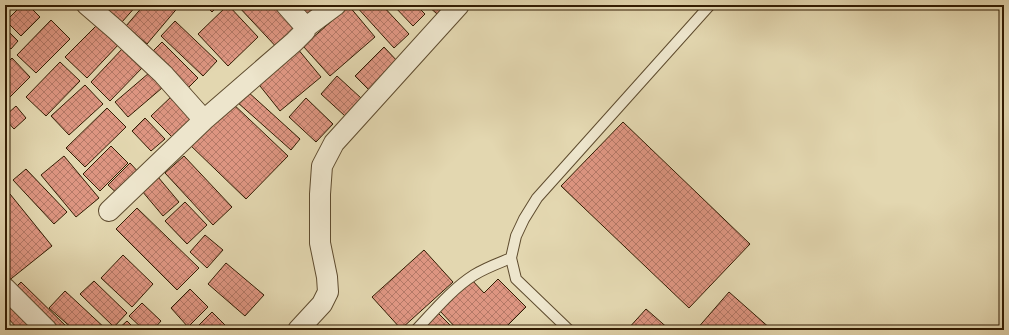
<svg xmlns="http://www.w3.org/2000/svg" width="1009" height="335" viewBox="0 0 1009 335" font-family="Vollkorn,serif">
<defs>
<pattern id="building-cross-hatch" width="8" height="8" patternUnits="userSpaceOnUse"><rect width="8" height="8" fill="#dd9581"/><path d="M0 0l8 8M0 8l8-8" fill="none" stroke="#b47967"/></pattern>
</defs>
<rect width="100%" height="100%" fill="#e3d7b0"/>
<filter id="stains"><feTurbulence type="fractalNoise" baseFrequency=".005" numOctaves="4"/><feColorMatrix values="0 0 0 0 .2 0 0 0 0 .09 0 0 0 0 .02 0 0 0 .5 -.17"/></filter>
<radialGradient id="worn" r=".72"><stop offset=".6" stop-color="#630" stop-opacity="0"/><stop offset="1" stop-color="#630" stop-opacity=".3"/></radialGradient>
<path fill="url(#building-cross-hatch)" stroke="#321c02" d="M 22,5 L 28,5 L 40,17 L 21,36 L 6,21 Z
M 103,5 L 137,5 L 122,22 Z
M 144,5 L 180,5 L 147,44 L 126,26 Z
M 205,5 L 219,5 L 212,12 Z
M 228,5 L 258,37 L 228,66 L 198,34 Z
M 237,5 L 281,5 L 304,30 L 281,52 Z
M 298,5 L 331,5 L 314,22 Z
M 355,5 L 382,5 L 409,34 L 394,48 Z
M 393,5 L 416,5 L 425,14 L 413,26 Z
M 427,5 L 445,5 L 437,14 Z
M 349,6 L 375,37 L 330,76 L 303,46 Z
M 51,20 L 70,39 L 36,73 L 17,55 Z
M 175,21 L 217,61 L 203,76 L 161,36 Z
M 99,23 L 120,43 L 87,78 L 65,57 Z
M 5,28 L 18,41 L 11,49 L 5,44 Z
M 162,42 L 198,78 L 184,92 L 148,56 Z
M 384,47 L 400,64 L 372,93 L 355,76 Z
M 123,48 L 143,67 L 110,101 L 91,82 Z
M 297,48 L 321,77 L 280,111 L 256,81 Z
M 12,58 L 30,77 L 5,102 L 5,65 Z
M 60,62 L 80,81 L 46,116 L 26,97 Z
M 149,73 L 162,88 L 128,117 L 115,102 Z
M 337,76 L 361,98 L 345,116 L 321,94 Z
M 85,85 L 103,104 L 69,135 L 51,116 Z
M 247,91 L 300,139 L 291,150 L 237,102 Z
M 173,95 L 196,118 L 175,140 L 151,116 Z
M 306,98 L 333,124 L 316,142 L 289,117 Z
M 229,100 L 288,156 L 246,199 L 188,143 Z
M 16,106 L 26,118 L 14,129 L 5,119 L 5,116 Z
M 107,108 L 126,127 L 85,167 L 66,148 Z
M 145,118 L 165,139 L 151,151 L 132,131 Z
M 623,122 L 750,244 L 689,308 L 561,186 Z
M 111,146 L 128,163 L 100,191 L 83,174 Z
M 64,156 L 99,198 L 76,217 L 41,175 Z
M 184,156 L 232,207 L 213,225 L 165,173 Z
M 130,163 L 142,176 L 121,197 L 108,185 Z
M 26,169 L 67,212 L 54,224 L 13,180 Z
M 158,177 L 179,202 L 163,216 L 142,191 Z
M 10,194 L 52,246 L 7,282 L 5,280 L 5,198 Z
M 185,202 L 207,225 L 187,244 L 165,221 Z
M 137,208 L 199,268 L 177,290 L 116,229 Z
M 205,235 L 223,250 L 207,268 L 190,252 Z
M 424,250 L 453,282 L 401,329 L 372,297 Z
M 123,255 L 153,284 L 132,307 L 101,278 Z
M 226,263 L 264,295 L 245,316 L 208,284 Z
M 471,279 L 484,293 L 498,279 L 526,307 L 503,330 L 458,330 L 439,310 Z
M 94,281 L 127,313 L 114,327 L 80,294 Z
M 21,282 L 70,330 L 52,330 L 12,291 Z
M 190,289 L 208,307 L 188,327 L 171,308 Z
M 65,291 L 107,330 L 74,330 L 49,308 Z
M 729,292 L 772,330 L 696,330 Z
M 5,294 L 35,325 L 30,330 L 19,330 L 5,315 Z
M 142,303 L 161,321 L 153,330 L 144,330 L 129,316 Z
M 646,309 L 670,330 L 627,330 Z
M 212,312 L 230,330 L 200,330 L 197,327 Z
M 438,313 L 455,330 L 420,330 Z
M 127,321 L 136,330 L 117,330 Z"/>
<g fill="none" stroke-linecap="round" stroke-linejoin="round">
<defs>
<path id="lane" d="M 416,330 C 434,311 452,289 474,275 C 485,268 499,263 511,258
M 569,330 L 516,279 L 511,258 L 516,236 L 524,219 L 537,198 L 710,5"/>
<path id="street" d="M 87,5 L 116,30 L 163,74 L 204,120
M 305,28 L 336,5
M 109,211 L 204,120 L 294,42 L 305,31 L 302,23 L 286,5
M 5,288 L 47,330
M 298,330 L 322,304 L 328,292 L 327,277 L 320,243 L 320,194 L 322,166 L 334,143 L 459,5"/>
</defs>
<use href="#lane" stroke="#5e4b2e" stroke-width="12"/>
<use href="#street" stroke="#5e4b2e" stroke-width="22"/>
<use href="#lane" stroke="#ede5cc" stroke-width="10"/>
<use href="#street" stroke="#ede5cc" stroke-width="20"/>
</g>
<rect width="1009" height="335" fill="none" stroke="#e3d7b0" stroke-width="20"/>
<rect x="6" y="6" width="997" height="323" fill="none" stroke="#321c02" stroke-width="2"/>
<rect x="10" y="10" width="989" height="315" fill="none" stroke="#321c02"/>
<rect width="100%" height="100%" filter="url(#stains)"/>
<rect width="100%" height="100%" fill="url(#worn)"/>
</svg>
